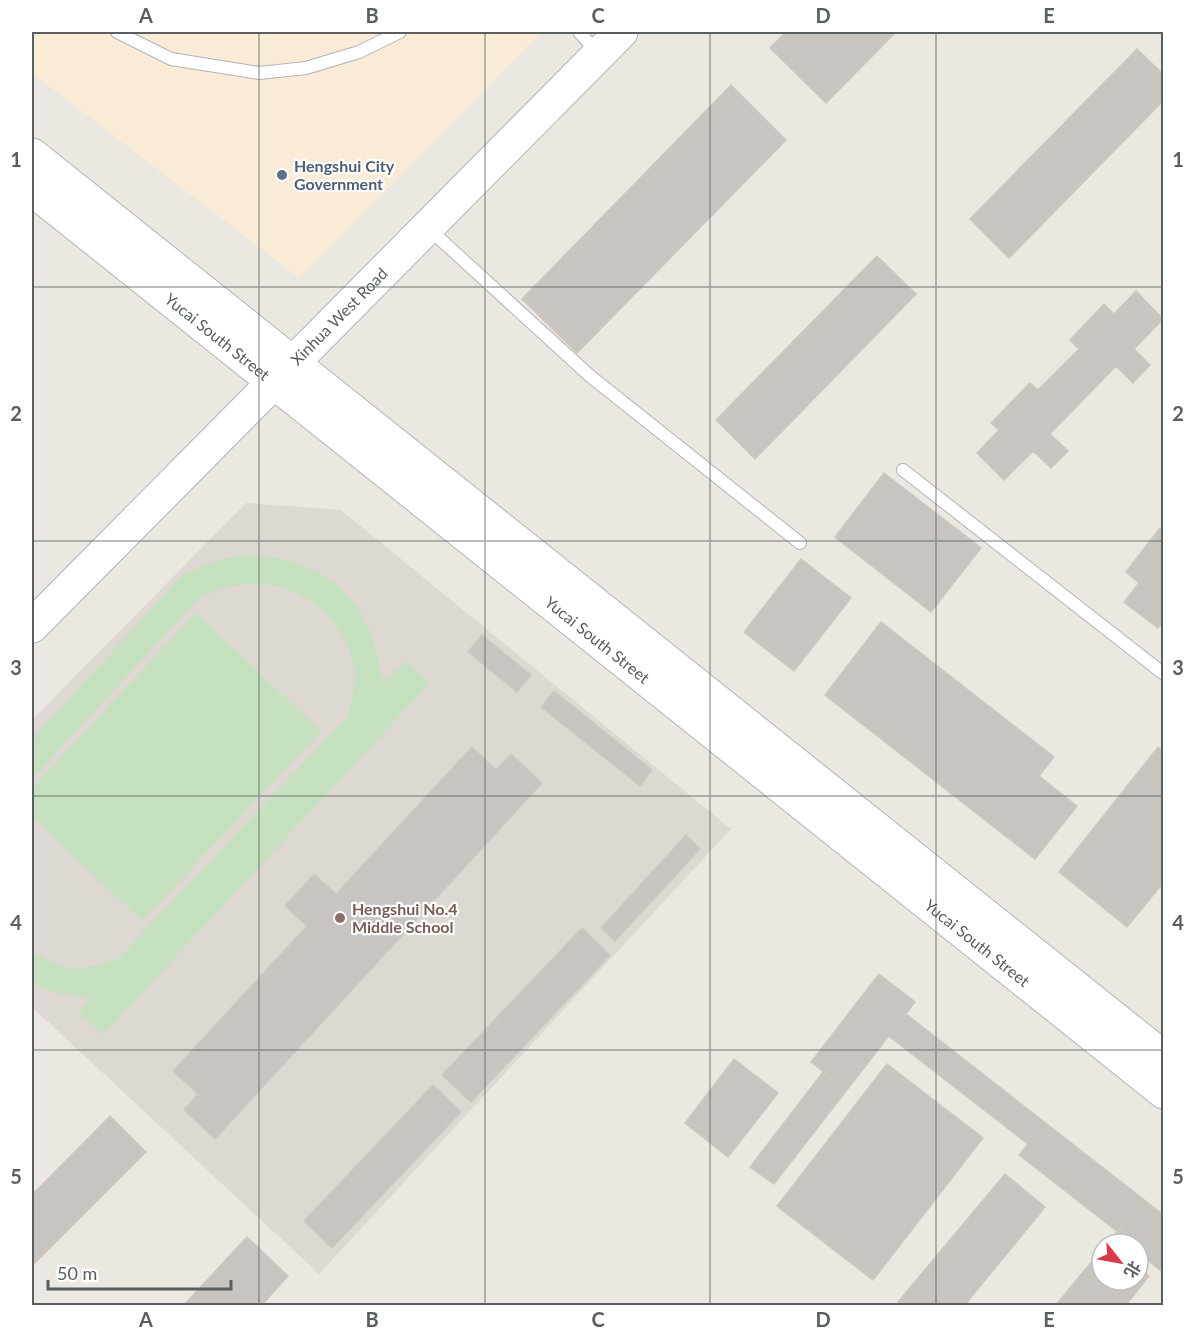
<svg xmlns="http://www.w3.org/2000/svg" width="1195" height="1337" viewBox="0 0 1195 1337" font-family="Lato,'Noto Sans SC',sans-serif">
<rect width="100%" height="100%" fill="#ebe7e1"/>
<path fill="#faebd6" d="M 32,32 L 542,32 L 299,278 L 32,73 Z"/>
<path fill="#ded8d2" d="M 246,503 L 341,510 L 731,829 L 319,1274 L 32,1007 L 32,720 Z"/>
<path fill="#c5e1bf" d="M 247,555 C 330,558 374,603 383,684 L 406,661 L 430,683 L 103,1035 L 79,1012 L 91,998 C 70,996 51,993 32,983 L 32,951 C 68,974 80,972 119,958 L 348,716 C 351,702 355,689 355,675 C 355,660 348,644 340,632 C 310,582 248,572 199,598 L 32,779 L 32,739 L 182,576 C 204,565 223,558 247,555 Z
M 196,613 L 321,731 L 142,921 L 32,816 L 32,788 Z"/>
<path fill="#c8c4c0" stroke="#cfc7c0" stroke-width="1.5" d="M 786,32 L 896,32 L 826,103 L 770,48 Z
M 1137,49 L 1164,75 L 1164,100 L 1009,258 L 970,219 Z
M 731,85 L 786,140 L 577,353 L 522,299 Z
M 877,256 L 916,294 L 755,459 L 716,420 Z
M 1136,291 L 1163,319 L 1134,349 L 1150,365 L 1133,383 L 1116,366 L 1050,434 L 1068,451 L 1051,468 L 1033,451 L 1004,480 L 977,453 L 999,430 L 991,423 L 1030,383 L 1038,390 L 1079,349 L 1070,340 L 1104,304 L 1114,314 Z
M 884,473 L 981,548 L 931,612 L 835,537 Z
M 1160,528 L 1164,530 L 1164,621 L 1158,628 L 1124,602 L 1139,583 L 1126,572 Z
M 801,559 L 851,598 L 794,671 L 744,632 Z
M 881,622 L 1054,757 L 1039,776 L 1077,806 L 1035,859 L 825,695 Z
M 482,635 L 531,675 L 517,692 L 468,652 Z
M 554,691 L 652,770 L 640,786 L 541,707 Z
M 472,747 L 496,770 L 511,754 L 542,783 L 215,1139 L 184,1110 L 198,1094 L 173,1071 L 307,926 L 285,906 L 314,874 L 336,894 Z
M 1158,747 L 1164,752 L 1164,882 L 1127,927 L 1059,872 Z
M 686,835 L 700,849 L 615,941 L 601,928 Z
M 582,928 L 610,955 L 471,1102 L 442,1075 Z
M 879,974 L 915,1002 L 847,1090 L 811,1062 Z
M 906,1014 L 1143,1199 L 1118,1232 L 1019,1155 L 1028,1144 L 889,1036 Z
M 734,1059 L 778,1093 L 728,1157 L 685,1123 Z
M 887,1064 L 983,1138 L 873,1280 L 777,1206 Z
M 823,1072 L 847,1090 L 774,1184 L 750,1167 Z
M 433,1085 L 461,1112 L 332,1248 L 304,1221 Z
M 110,1116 L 146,1152 L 32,1266 L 32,1195 Z
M 1005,1174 L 1045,1207 L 964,1306 L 903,1306 L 898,1302 Z
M 1143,1199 L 1164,1215 L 1164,1273 L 1138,1253 L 1138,1244 L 1126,1244 L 1115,1235 Z
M 247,1237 L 288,1276 L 261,1306 L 183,1306 Z
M 1102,1249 L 1102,1280 L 1138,1280 L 1138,1267 L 1149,1276 L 1125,1306 L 1055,1306 Z"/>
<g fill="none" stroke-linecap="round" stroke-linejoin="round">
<defs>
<path id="lane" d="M 117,32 L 171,59 L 259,73 L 306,68 L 359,52 L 400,32
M 579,32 L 598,53
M 428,228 L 590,376 L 800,543
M 903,470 L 1164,674"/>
<g id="secondary">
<path d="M 32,155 L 1164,1058"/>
<path id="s1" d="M 32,189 L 1164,1092"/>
<path id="s2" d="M 32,626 L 621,32"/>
</g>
</defs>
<use href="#lane" stroke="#b1b4b7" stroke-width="14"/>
<use href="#secondary" stroke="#b0b5b7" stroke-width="35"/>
<use href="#lane" stroke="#fff" stroke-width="12"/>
<use href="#secondary" stroke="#fff" stroke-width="33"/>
</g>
<path fill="none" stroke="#595e60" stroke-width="1.5" stroke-opacity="0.55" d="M 259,32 L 259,1306M 485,32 L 485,1306M 710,32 L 710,1306M 936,32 L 936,1306M 32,287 L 1164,287M 32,541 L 1164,541M 32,796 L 1164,796M 32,1050 L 1164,1050"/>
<circle fill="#5c6f8a" stroke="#fff" stroke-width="2" cx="282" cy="175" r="6"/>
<circle fill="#8d6e63" stroke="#fff" stroke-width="2" cx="340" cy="918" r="6"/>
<g text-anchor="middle" stroke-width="4.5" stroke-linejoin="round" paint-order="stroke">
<g font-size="16" font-weight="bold" fill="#4e5e75" stroke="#fff" text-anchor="start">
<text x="294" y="172">Hengshui City<tspan x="294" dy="18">Government</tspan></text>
</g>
<g font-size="16" fill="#595e60" stroke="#fff">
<text dy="6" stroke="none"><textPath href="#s2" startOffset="436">Xinhua West Road</textPath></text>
<text dy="6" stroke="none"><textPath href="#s1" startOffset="237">Yucai South Street</textPath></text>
<text dy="6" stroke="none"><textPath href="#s1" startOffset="723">Yucai South Street</textPath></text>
<text dy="6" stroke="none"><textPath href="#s1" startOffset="1209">Yucai South Street</textPath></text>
</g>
<g font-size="16" font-weight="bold" fill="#785e54" stroke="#fff" text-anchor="start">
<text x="352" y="915">Hengshui No.4<tspan x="352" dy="18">Middle School</tspan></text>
</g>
</g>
<rect width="1195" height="1337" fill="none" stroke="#ffffff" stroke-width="66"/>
<g transform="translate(1120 1262) rotate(121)"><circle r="28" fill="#ffffff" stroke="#bdbfbf" stroke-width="1.5"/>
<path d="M0-4.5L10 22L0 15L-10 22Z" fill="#d93949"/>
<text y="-9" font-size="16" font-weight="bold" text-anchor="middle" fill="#595e60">北</text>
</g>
<path d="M48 1280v9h183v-9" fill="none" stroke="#595e60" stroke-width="3"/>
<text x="57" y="1280" font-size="18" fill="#595e60" stroke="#ffffff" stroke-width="4.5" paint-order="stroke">50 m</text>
<rect x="33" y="33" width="1129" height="1271" fill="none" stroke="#595e60" stroke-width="2"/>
<g font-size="20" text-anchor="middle" font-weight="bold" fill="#595e60">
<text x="146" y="23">A</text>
<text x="372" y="23">B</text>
<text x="598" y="23">C</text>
<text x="823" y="23">D</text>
<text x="1049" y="23">E</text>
<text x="16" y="167">1</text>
<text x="1178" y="167">1</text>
<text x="16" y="421">2</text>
<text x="1178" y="421">2</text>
<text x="16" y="675">3</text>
<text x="1178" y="675">3</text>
<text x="16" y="930">4</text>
<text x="1178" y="930">4</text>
<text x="16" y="1184">5</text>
<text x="1178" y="1184">5</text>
<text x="146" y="1327">A</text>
<text x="372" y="1327">B</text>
<text x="598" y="1327">C</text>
<text x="823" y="1327">D</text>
<text x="1049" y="1327">E</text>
</g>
</svg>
